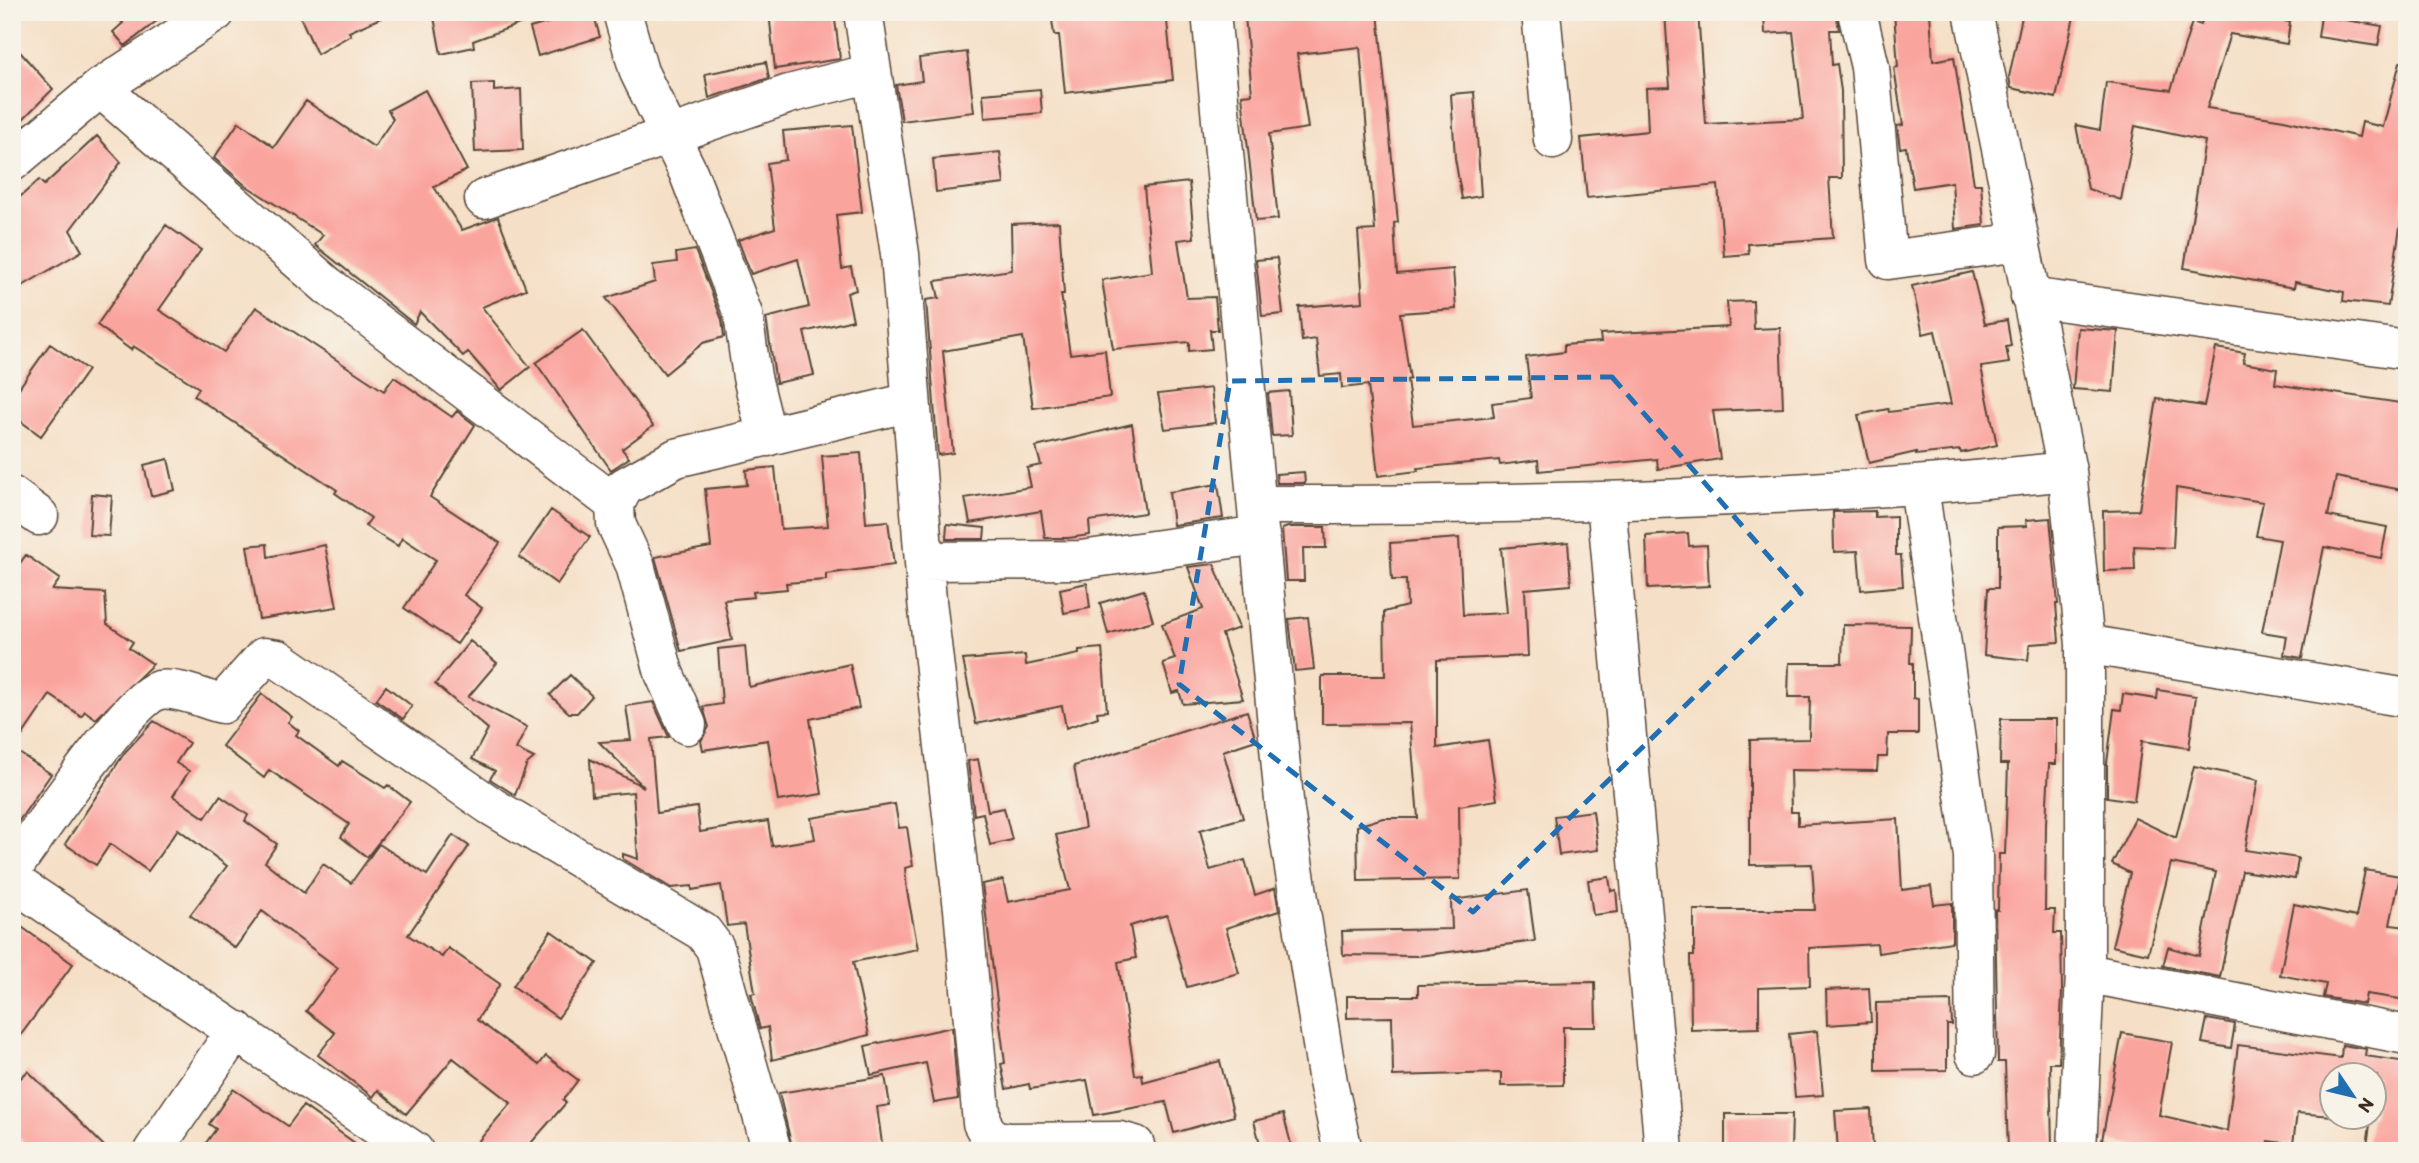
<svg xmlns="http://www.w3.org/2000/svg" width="2419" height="1163" viewBox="0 0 2419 1163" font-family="Itim,sans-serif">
<rect width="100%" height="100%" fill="#f7f3e8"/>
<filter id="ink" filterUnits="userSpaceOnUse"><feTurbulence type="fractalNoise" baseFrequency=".0143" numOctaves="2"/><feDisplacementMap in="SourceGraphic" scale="14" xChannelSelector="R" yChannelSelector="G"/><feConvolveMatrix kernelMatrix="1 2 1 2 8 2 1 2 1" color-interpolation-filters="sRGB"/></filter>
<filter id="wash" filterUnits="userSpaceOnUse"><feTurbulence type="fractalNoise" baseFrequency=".00686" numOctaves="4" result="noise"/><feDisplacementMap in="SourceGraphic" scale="28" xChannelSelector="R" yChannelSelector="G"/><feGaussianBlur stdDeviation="1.57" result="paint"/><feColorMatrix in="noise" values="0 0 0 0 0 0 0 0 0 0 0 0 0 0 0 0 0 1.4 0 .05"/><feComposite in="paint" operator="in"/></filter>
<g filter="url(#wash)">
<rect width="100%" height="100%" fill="#f5dfc6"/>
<g id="blocks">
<path fill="#faa49e" d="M 113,12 L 168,12 L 125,46 L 113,32 L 123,23 Z
M 298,12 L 394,12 L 349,32 L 351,35 L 317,54 Z
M 433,12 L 544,12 L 544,15 L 473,41 L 474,47 L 441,54 Z
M 584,12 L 593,12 L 600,37 L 538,56 L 530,28 Z
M 769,12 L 834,12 L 840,59 L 775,69 Z
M 1051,12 L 1166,12 L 1173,80 L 1065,93 L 1059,35 L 1054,35 Z
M 1282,12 L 1378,12 L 1398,222 L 1394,223 L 1397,274 L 1453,269 L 1456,309 L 1400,313 L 1410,379 L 1407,380 L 1413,425 L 1494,417 L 1492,403 L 1531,398 L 1526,357 L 1564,352 L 1564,345 L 1601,342 L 1600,334 L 1729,327 L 1727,302 L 1753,301 L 1754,329 L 1780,328 L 1783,408 L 1713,411 L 1720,459 L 1658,469 L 1657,459 L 1539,471 L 1538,460 L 1500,465 L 1499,460 L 1417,468 L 1418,471 L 1378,476 L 1368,385 L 1342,388 L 1341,374 L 1320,376 L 1316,339 L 1302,341 L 1299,307 L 1363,302 L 1358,231 L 1375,230 L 1360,47 L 1297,54 L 1308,128 L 1269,134 L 1278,219 L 1256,221 L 1242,95 L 1252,94 L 1245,16 Z
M 1665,12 L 1698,12 L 1706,124 L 1803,119 L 1793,32 L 1765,34 L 1764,12 L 1836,12 L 1839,30 L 1830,30 L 1832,65 L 1837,64 L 1841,91 L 1842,178 L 1829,178 L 1833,238 L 1748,244 L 1749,254 L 1724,256 L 1718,185 L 1587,198 L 1581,138 L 1648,131 L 1646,88 L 1670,87 Z
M 1894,12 L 1930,12 L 1933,61 L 1954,57 L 1974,184 L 1981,184 L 1984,225 L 1955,229 L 1952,182 L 1913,188 L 1906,147 L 1900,148 L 1897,126 L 1903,125 L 1894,68 L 1898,67 Z
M 2023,12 L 2075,12 L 2056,98 L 2011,88 L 2009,77 Z
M 2204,12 L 2228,12 L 2290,22 L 2287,44 L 2230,34 L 2207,108 L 2284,120 L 2359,137 L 2362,122 L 2383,127 L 2400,62 L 2407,63 L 2407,181 L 2388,306 L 2343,301 L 2344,292 L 2295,282 L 2294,288 L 2184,268 L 2205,141 L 2135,126 L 2121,200 L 2088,189 L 2076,125 L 2100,130 L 2106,82 L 2171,90 L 2192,22 L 2201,25 Z
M 2321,16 L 2382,26 L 2378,46 L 2318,37 Z
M 12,43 L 53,89 L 12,130 Z
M 967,52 L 974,112 L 902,121 L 896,85 L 922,81 L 919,58 Z
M 766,62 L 769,78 L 709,98 L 705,74 Z
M 494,83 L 494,91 L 521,89 L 523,150 L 475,152 L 472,84 Z
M 1040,89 L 1042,113 L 985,118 L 983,94 Z
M 425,90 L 467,170 L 434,187 L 462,230 L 498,217 L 526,289 L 482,307 L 530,367 L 501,390 L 468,352 L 463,356 L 420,312 L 414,324 L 315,245 L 323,235 L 245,185 L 214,158 L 239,122 L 274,147 L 306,101 L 374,147 L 393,119 L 388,110 Z
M 1474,92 L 1481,196 L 1462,199 L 1455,158 L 1451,94 Z
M 852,125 L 862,212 L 836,215 L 842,269 L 851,267 L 856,290 L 847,293 L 853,320 L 804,332 L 814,375 L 776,383 L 766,318 L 809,307 L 798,259 L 751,274 L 738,240 L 775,228 L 767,163 L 786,160 L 783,131 Z
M 97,136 L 121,162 L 70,230 L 82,251 L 12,292 L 12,204 L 39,180 L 44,185 Z
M 1000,152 L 1004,184 L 936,192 L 933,159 Z
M 1189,182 L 1194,238 L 1178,240 L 1187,298 L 1215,297 L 1218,330 L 1210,330 L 1212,349 L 1189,351 L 1189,342 L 1113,349 L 1102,280 L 1152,272 L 1144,187 Z
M 1059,222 L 1064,294 L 1061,294 L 1070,354 L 1105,350 L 1110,397 L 1033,408 L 1023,337 L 943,351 L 953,453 L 938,455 L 926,300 L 939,298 L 935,281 L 1012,270 L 1011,224 Z
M 166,225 L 201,250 L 159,310 L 224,352 L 256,307 L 384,391 L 394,377 L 452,417 L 457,411 L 475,425 L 430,497 L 500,543 L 464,595 L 482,608 L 457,644 L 404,608 L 436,560 L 402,538 L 398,546 L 365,526 L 371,518 L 335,493 L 337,490 L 194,396 L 199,388 L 133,346 L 131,350 L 97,325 Z
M 695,250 L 722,320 L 724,337 L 703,343 L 665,374 L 606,298 L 655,282 L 653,265 L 677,262 L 676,253 Z
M 1277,258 L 1283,314 L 1262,316 L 1256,260 Z
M 1972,272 L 1985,324 L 2007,320 L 2011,346 L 2006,347 L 2009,363 L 1981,367 L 1997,445 L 1961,453 L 1960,450 L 1916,455 L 1916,452 L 1869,463 L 1858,415 L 1888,409 L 1889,412 L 1951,404 L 1935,331 L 1923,334 L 1912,286 Z
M 2078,328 L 2118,331 L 2113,392 L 2073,389 Z
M 583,330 L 653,426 L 622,449 L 629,458 L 611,470 L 536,363 Z
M 50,344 L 88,370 L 41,436 L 12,415 L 12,398 Z
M 2216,348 L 2245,353 L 2243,363 L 2277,369 L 2275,384 L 2407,404 L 2407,491 L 2336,477 L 2328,516 L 2387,527 L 2381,558 L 2324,547 L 2302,658 L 2284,655 L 2287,636 L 2262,632 L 2280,540 L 2256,536 L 2263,502 L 2176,488 L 2173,548 L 2134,546 L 2135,570 L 2104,571 L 2103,511 L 2139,510 L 2157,399 L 2204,406 Z
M 1211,388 L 1215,423 L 1165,429 L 1158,394 Z
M 1289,391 L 1292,435 L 1272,436 L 1268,393 Z
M 1132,424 L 1145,513 L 1089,521 L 1090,535 L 1068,538 L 1045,538 L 1041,511 L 970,523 L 965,498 L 1031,487 L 1027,468 L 1041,465 L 1036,447 Z
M 861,453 L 866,523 L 888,521 L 894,565 L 826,574 L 826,580 L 786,583 L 787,589 L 753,592 L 754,597 L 724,600 L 732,640 L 681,651 L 655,557 L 711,547 L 705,489 L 747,485 L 746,470 L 775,467 L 781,529 L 828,526 L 822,456 Z
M 168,459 L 175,490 L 151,496 L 144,465 Z
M 1304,472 L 1305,483 L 1277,483 L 1276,474 Z
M 1218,484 L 1223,518 L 1173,525 L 1169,492 Z
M 92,494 L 112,496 L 109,536 L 89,535 Z
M 551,510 L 590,537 L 557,584 L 519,557 Z
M 1875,511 L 1875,517 L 1896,516 L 1896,555 L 1901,555 L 1903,586 L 1861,590 L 1858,551 L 1834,552 L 1833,512 Z
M 2050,518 L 2058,604 L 2056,604 L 2059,642 L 2030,644 L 2028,660 L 1984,655 L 1988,588 L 1998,588 L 1998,527 L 2027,526 L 2026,520 Z
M 947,524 L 985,528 L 984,539 L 946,539 Z
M 1288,527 L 1325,527 L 1326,548 L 1303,548 L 1304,581 L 1286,581 L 1282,529 Z
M 1688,533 L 1689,546 L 1707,545 L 1709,586 L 1648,589 L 1646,536 Z
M 1459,538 L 1463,615 L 1507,613 L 1501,548 L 1568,542 L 1571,585 L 1525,589 L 1528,656 L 1437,660 L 1437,748 L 1488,740 L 1497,800 L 1459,806 L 1460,879 L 1358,881 L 1357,826 L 1383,818 L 1418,818 L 1410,723 L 1322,724 L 1322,676 L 1385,676 L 1384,612 L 1407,606 L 1406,580 L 1392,580 L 1390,543 Z
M 267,544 L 268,557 L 325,545 L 337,607 L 259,619 L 247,546 Z
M 26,555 L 60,579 L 52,590 L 105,593 L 107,624 L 133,642 L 129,648 L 153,664 L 96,719 L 85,711 L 81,716 L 50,695 L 13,749 L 51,774 L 12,831 L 12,574 Z
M 1214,564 L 1239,628 L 1222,634 L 1243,699 L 1183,704 L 1179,691 L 1172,693 L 1163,663 L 1175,659 L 1162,624 L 1203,609 L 1188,567 Z
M 1087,583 L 1090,608 L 1064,613 L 1060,589 Z
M 1144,590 L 1153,621 L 1108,634 L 1100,603 Z
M 1308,617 L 1314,669 L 1295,671 L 1289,619 Z
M 1843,625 L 1911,626 L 1910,663 L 1913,663 L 1913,698 L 1918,699 L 1918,734 L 1888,734 L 1887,757 L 1878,757 L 1877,771 L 1790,770 L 1791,812 L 1798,812 L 1798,825 L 1898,819 L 1902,890 L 1931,886 L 1934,905 L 1952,903 L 1952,942 L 1878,953 L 1877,944 L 1809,948 L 1810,986 L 1759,988 L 1759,1028 L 1691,1030 L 1690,956 L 1694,956 L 1694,910 L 1815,910 L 1812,864 L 1750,865 L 1750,740 L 1809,739 L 1810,697 L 1788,697 L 1789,663 L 1842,663 Z
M 470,641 L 497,663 L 468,697 L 527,727 L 516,749 L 534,758 L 527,764 L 515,795 L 490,779 L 495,771 L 472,759 L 488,729 L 435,684 Z
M 745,646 L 749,687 L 850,664 L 859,708 L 810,719 L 822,794 L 778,801 L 768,740 L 703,750 L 701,741 L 709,727 L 703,707 L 722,704 L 718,649 Z
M 1102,648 L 1107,711 L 1097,712 L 1098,717 L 1066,728 L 1062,706 L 976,724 L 963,660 L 1025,655 L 1026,665 L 1079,654 L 1079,650 Z
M 570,675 L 592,696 L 577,713 L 569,713 L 550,695 Z
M 386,686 L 412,706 L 403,719 L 376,700 Z
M 2158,690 L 2196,696 L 2189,748 L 2142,741 L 2134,801 L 2107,797 L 2107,763 L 2114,709 L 2121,710 L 2123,694 L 2157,699 Z
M 262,694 L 292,717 L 288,722 L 299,731 L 296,735 L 339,766 L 342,761 L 385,788 L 388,785 L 410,802 L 367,857 L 341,837 L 349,824 L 269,770 L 264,778 L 222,746 Z
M 653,702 L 669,737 L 651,739 L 657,813 L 697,807 L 700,832 L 768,821 L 772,846 L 815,839 L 811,818 L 895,804 L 899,828 L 907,827 L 913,866 L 905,868 L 907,891 L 918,949 L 853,962 L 869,1035 L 772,1060 L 768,1027 L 760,1029 L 751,994 L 755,993 L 744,924 L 727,926 L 721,885 L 692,890 L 692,886 L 671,888 L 623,859 L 623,854 L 638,859 L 633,792 L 592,796 L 590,759 L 644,787 L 599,742 L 631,740 L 626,706 Z
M 1247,711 L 1256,740 L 1223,751 L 1243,818 L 1200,830 L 1210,870 L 1245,860 L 1255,895 L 1275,888 L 1279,911 L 1226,928 L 1239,973 L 1187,987 L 1167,915 L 1130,926 L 1136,958 L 1118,962 L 1135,1075 L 1142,1074 L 1143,1082 L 1220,1061 L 1234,1116 L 1174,1133 L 1166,1102 L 1094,1115 L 1087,1080 L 1030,1089 L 1029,1084 L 1006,1089 L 1001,1064 L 1005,1063 L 982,884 L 1003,880 L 1008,902 L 1070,890 L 1056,835 L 1085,828 L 1074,766 Z
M 2001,719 L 2056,719 L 2056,764 L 2049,764 L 2046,823 L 2045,910 L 2055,910 L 2054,933 L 2061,933 L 2062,991 L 2059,1063 L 2050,1063 L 2052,1145 L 2044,1145 L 2044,1151 L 2008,1151 L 2005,1062 L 1998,1062 L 1995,910 L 1998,910 L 1999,854 L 2005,854 L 2008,764 L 2000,764 Z
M 154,721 L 189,743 L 176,763 L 189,771 L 173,796 L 205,818 L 220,796 L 248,815 L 245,821 L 277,844 L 265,862 L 304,893 L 323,864 L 351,883 L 379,844 L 427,875 L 453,835 L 469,846 L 408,935 L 442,957 L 448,948 L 500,984 L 477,1020 L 539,1065 L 546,1056 L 578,1080 L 563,1100 L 566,1103 L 524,1151 L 470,1151 L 511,1103 L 453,1058 L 406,1114 L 378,1090 L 373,1097 L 318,1055 L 335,1033 L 306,1011 L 338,968 L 262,911 L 235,948 L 190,915 L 227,866 L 178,829 L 148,871 L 110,844 L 96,865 L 65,844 L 125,752 Z
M 978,759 L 988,811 L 1004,808 L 1012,840 L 990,845 L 983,813 L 974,815 L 968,761 Z
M 2194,766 L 2258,780 L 2245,850 L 2298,858 L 2295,879 L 2242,871 L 2220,977 L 2163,966 L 2168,947 L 2199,956 L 2216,872 L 2171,863 L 2148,954 L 2112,946 L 2130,873 L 2112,864 L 2135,818 L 2176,838 Z
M 1593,811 L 1598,850 L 1559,855 L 1554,816 Z
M 2365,870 L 2400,876 L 2390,925 L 2407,927 L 2407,1000 L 2366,994 L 2364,1004 L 2323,997 L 2326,984 L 2280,975 L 2294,904 L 2356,917 Z
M 1609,877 L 1611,891 L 1616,890 L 1618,912 L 1593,915 L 1588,880 Z
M 1528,890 L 1535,941 L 1418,956 L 1343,955 L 1342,931 L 1452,929 L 1451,900 Z
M 12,920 L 73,964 L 12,1047 Z
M 551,931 L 597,963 L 558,1018 L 513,986 Z
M 1595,982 L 1596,1027 L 1563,1027 L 1563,1085 L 1501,1086 L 1501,1073 L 1393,1076 L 1392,1017 L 1347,1018 L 1347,996 L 1418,996 L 1418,985 Z
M 1869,988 L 1871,1022 L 1827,1025 L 1826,990 Z
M 1951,1001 L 1952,1025 L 1947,1025 L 1947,1070 L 1876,1071 L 1876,1003 Z
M 2207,1019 L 2235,1024 L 2231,1048 L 2202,1043 Z
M 952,1027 L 958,1099 L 934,1103 L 926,1063 L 871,1075 L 865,1046 Z
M 1817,1031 L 1823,1095 L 1795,1097 L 1789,1034 Z
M 2122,1033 L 2172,1042 L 2159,1115 L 2227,1131 L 2238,1045 L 2341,1058 L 2342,1045 L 2366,1049 L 2365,1056 L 2407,1062 L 2407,1151 L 2367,1146 L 2371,1117 L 2374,1117 L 2377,1075 L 2332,1075 L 2332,1116 L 2297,1113 L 2293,1144 L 2267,1141 L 2275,1143 L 2274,1151 L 2164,1151 L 2102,1140 Z
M 28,1071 L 72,1114 L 109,1151 L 32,1151 L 12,1131 L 12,1086 Z
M 885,1076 L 890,1105 L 877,1107 L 883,1151 L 793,1151 L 779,1093 Z
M 233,1089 L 288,1126 L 303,1106 L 366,1151 L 200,1151 L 216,1129 L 209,1124 Z
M 1871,1109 L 1873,1151 L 1838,1151 L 1835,1111 Z
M 1283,1114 L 1293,1151 L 1262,1151 L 1254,1121 Z
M 1725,1114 L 1792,1114 L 1791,1151 L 1725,1151 Z"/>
</g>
</g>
<g filter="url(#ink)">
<use href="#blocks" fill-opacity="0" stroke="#574537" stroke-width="2"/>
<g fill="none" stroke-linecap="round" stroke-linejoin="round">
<defs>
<path id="minor" d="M 622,12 L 639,72 L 688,172 L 743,314 L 752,377 L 767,437
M 863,12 L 900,254 L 927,601 L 963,909 L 982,1123 L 991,1139 L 1009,1142 L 1120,1141 L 1135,1145 L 1135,1151
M 1211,12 L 1285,811 L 1328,1082 L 1343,1151
M 1541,12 L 1553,140
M 1857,12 L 1870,67 L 1888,260 L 2020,242
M 1973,12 L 2067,471 L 2085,644 L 2085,973 L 2077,1151
M 100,88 L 328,286 L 615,504
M 12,162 L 100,88 L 216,12
M 484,199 L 789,94 L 872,73
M 2030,297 L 2407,350
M 1919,487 L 1973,856 L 1975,1054
M 12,496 L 39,516
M 1606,501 L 1664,1151
M 1257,505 C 1527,505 1798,500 2067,471
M 924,561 L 1081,560 L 1260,535
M 2085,644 L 2407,698
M 687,725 L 664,673 L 635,565 L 616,524 L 615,504 L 624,487 L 676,458 L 911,402
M 12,869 C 34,839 131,695 159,690 C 178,687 203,699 222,704 L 264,657 L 278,659 L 491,806 L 703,932 L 715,948 L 772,1151
M 12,881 L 414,1151
M 2085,973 L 2407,1035
M 153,1151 L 236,1030"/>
</defs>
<use href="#minor" stroke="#574537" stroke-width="41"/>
<use href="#minor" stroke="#fff" stroke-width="38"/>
</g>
</g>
<path fill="none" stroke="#1f6fb2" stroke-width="5" stroke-dasharray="14 9" stroke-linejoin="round" d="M 1612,377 L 1801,593 L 1473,912 L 1179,684 L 1230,381 Z"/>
<rect width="2419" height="1163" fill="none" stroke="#f7f3e8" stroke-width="42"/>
<g transform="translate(2353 1096) rotate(125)"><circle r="33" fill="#f7f3e8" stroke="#aca397" stroke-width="2"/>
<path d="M0-5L12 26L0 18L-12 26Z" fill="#1f6fb2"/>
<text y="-10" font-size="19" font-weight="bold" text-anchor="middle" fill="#3b2a1e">N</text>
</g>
</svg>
